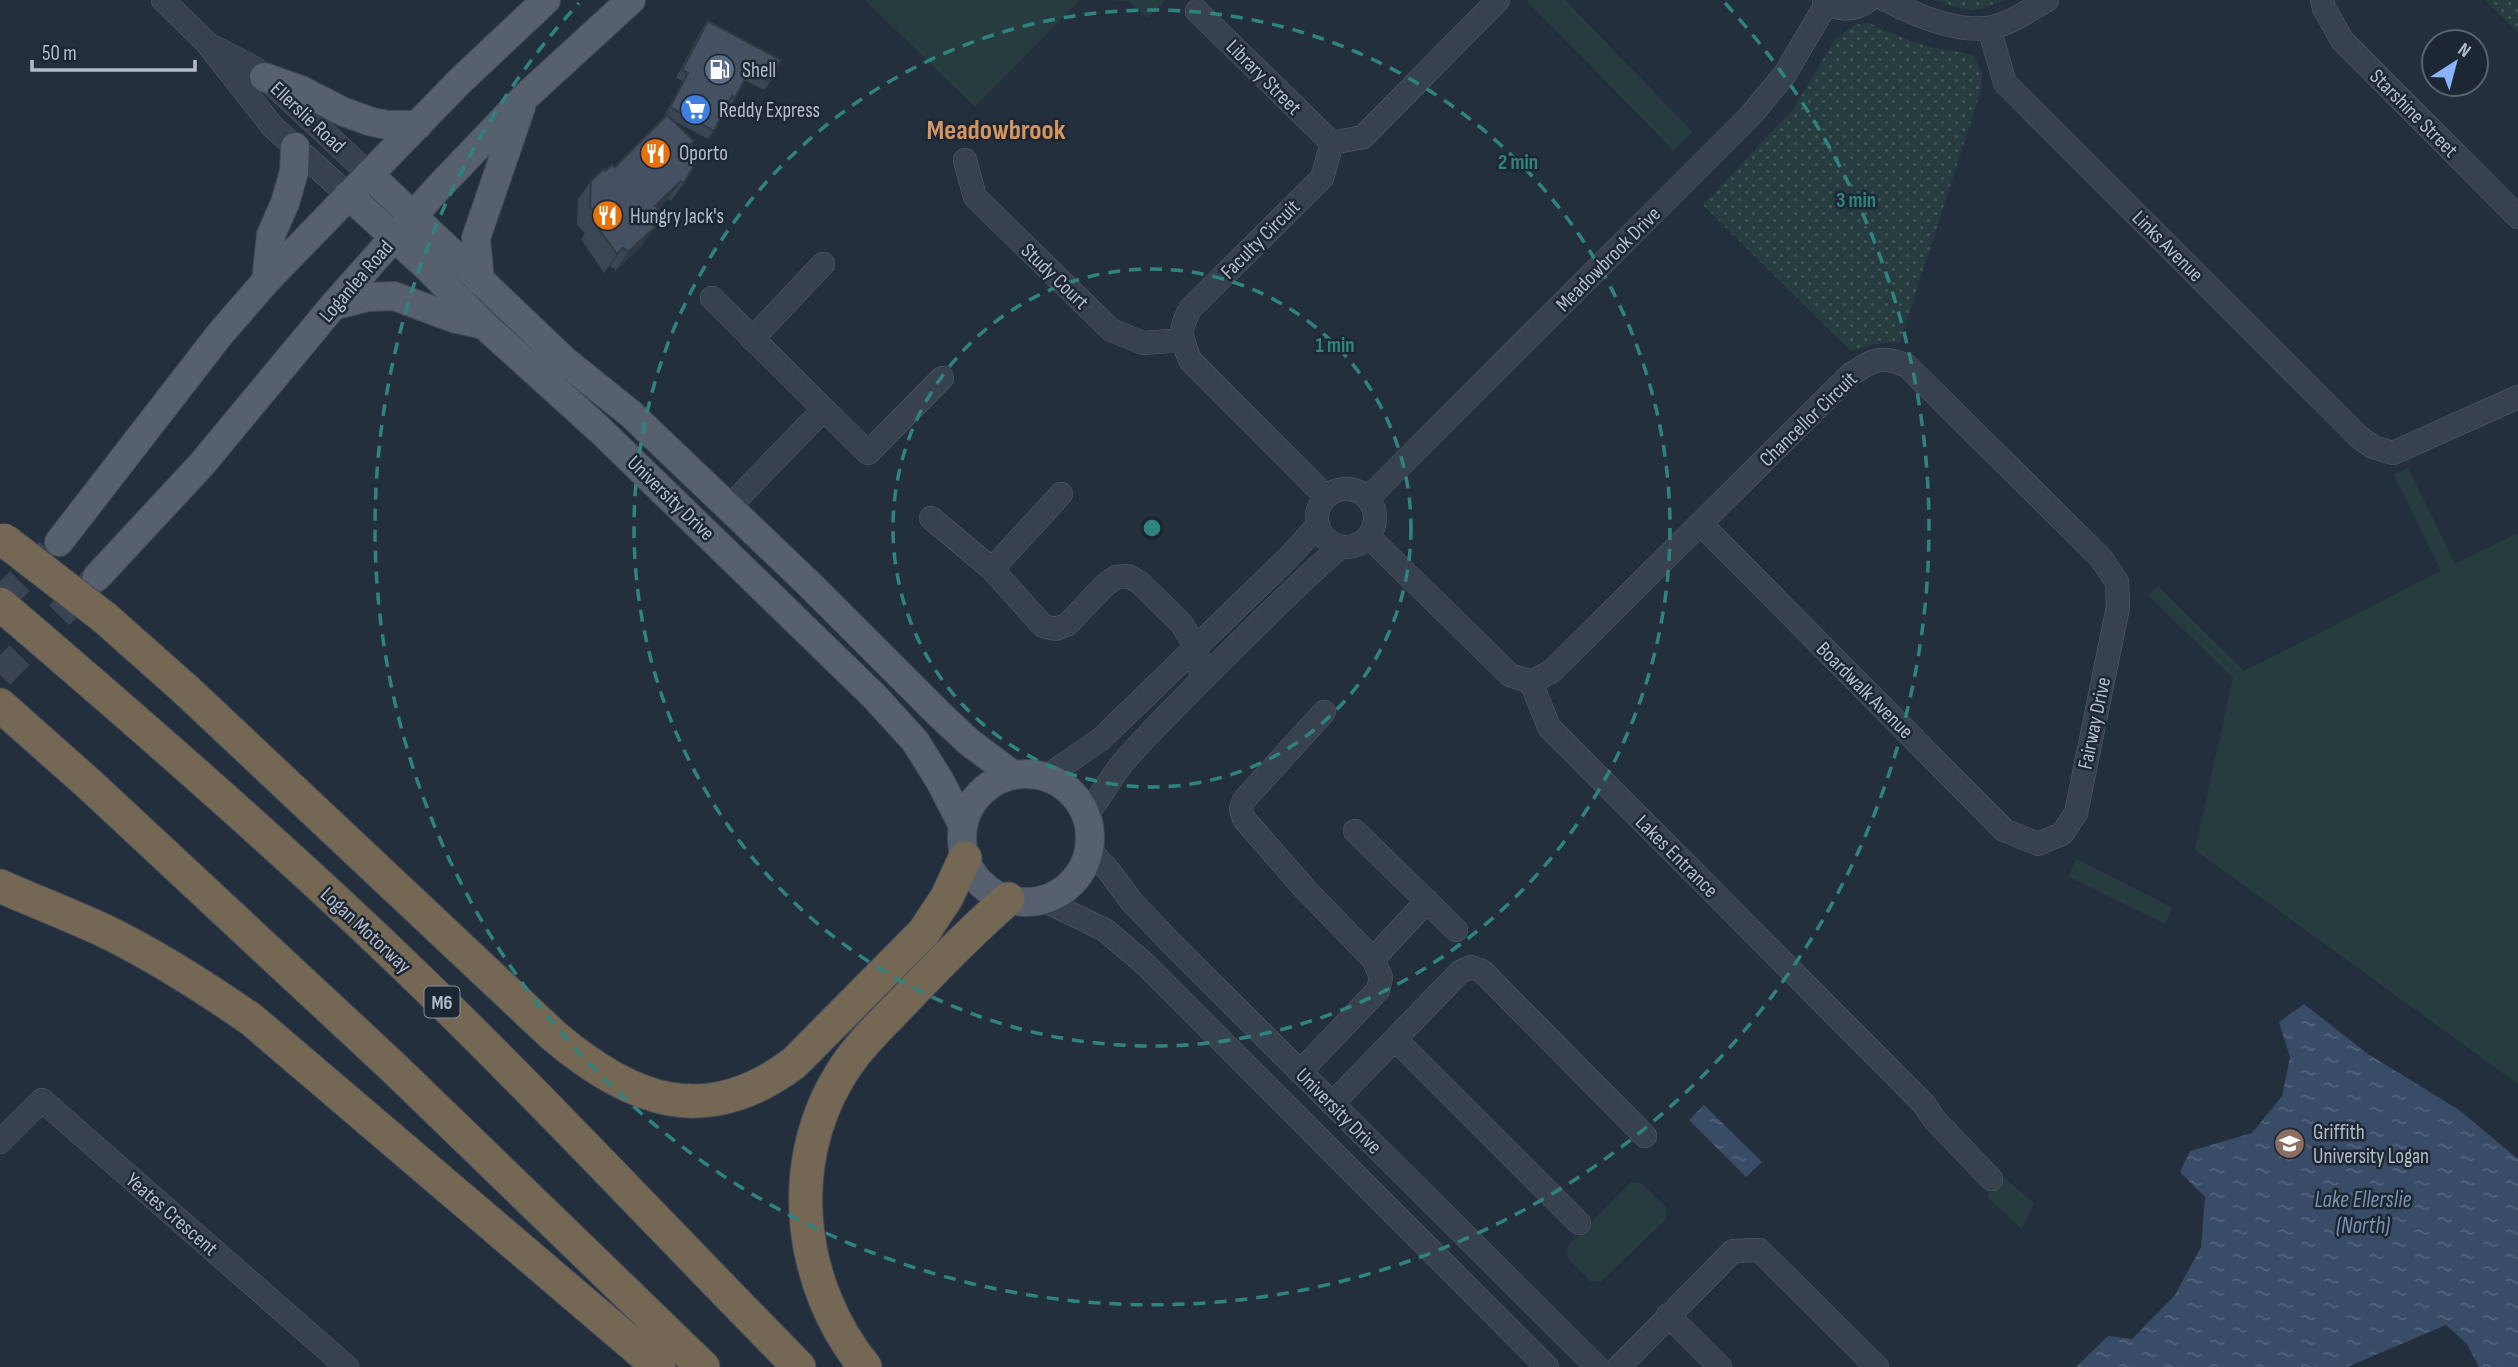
<svg xmlns="http://www.w3.org/2000/svg" width="2518" height="1367" viewBox="0 0 2518 1367" font-family="'Sofia Sans Condensed',sans-serif">
<defs>
<pattern id="park-dots" width="8" height="8" patternUnits="userSpaceOnUse" patternTransform="scale(1.75)"><rect width="8" height="8" fill="#263c3f"/><path d="M2 2h.1M6 6h.1" fill="none" stroke="#435659" stroke-width="1.8" stroke-linecap="round"/></pattern>
<pattern id="water-ripples" width="26" height="14" patternUnits="userSpaceOnUse" patternTransform="scale(1.75)"><rect width="26" height="14" fill="#394c67"/><path d="M2 4q2-2 4 0t4 0M15 11q2-2 4 0t4 0" fill="none" stroke="#53647b"/></pattern>
</defs>
<rect width="100%" height="100%" fill="#242f3e"/>
<path fill="#263c3f" d="M 865,0 L 1080,0 L 975,107 Z
M 1112,0 L 1166,0 L 1148,18 L 1130,2 Z
M 1526,0 L 1565,0 L 1693,132 L 1673,150 Z
M 2408,468 L 2455,564 L 2518,533 L 2518,1084 L 2195,850 L 2233,678 L 2148,595 L 2158,586 L 2244,671 L 2441,571 L 2394,475 Z
M 2077,859 L 2173,908 L 2165,924 L 2068,876 Z
M 2000,1174 L 2034,1203 L 2022,1229 L 1987,1197 Z
M 1631,1182 L 1641,1183 L 1666,1207 L 1666,1219 L 1601,1282 L 1590,1281 L 1567,1257 L 1567,1247 Z"/>
<path fill="url(#park-dots)" d="M 1936,0 L 2004,0 C 1973,14 1967,12 1936,0 Z
M 2485,0 L 2518,0 L 2518,33 Z
M 1869,23 C 1888,31 1907,40 1926,46 C 1943,51 1958,50 1974,56 L 1982,73 L 1981,90 L 1900,342 L 1879,343 L 1851,351 L 1703,205 L 1794,108 L 1835,39 L 1854,25 Z"/>
<path fill="url(#water-ripples)" d="M 2304,1004 L 2368,1054 L 2459,1110 L 2518,1159 L 2518,1367 L 2479,1367 L 2467,1344 L 2446,1325 L 2347,1367 L 2076,1367 L 2108,1336 L 2132,1339 L 2175,1295 L 2201,1247 L 2205,1197 L 2180,1172 L 2190,1151 L 2252,1133 L 2282,1096 L 2290,1057 L 2279,1022 Z
M 1704,1105 L 1762,1162 L 1746,1177 L 1689,1120 Z"/>
<g fill="none" stroke-linecap="round" stroke-linejoin="round">
<path stroke="#3a4453" stroke-width="28" stroke-dasharray="28 14" stroke-linecap="butt" d="M 0,601 L 50,551
M 0,675 L 93,581"/>
<defs>
<path id="minor" d="M 163,0 L 207,43 L 272,126 L 348,195
M 1824,0 C 1838,12 1854,11 1869,0
M 1886,0 C 1915,15 1954,32 1987,28 C 2008,26 2029,10 2047,0
M 2322,0 L 2324,8 L 2342,40 L 2518,217
M 1197,11 L 1332,143
M 1989,28 L 2005,83 L 2358,436 L 2373,447 L 2393,453 L 2518,397
M 216,48 L 256,69 L 369,174
M 965,160 L 975,197 L 1111,330 L 1143,343 L 1182,340
M 712,298 L 868,453 L 942,378
M 752,339 L 823,264
M1317 518a29 29 0 1 1 58 0a29 29 0 1 1-58 0Z
M 1326,497 L 1190,360 C 1181,337 1178,331 1190,309 L 1322,178 L 1332,143 L 1363,137 L 1498,0
M 1368,498 L 1751,115 L 1785,74 L 1827,3
M 729,507 L 823,410
M 931,518 L 992,569 L 1043,626 L 1056,629 L 1068,624 L 1105,585 L 1116,577 L 1128,576 L 1139,582 L 1181,623 L 1196,647 L 1202,680
M 1369,537 L 1510,675 L 1531,682 L 1549,727 L 1924,1104 L 1934,1119 L 1991,1179
M 992,569 L 1061,494
M 1531,682 L 1552,671 L 1850,375 C 1873,360 1881,354 1907,366 L 2101,558 L 2117,582 L 2118,607 L 2076,813 L 2062,834 L 2038,844 L 2004,830 L 1701,524
M 1046,777 L 1101,739 L 1290,556 L 1318,525
M 1086,815 C 1101,798 1110,777 1126,759 C 1158,723 1193,689 1227,655 C 1264,618 1301,581 1340,547
M 1355,831 L 1456,930
M 1089,849 L 1109,871 L 1132,902 L 1171,943 L 1597,1367
M 1043,900 L 1105,930 L 1145,964 L 1547,1367
M 1373,959 L 1427,901
M 1395,1039 L 1579,1223
M 1300,1072 L 1378,990 L 1381,977 L 1373,959 L 1305,889 L 1244,819 L 1241,809 L 1244,800 L 1324,712
M 1332,1104 L 1460,972 L 1471,967 L 1482,971 L 1645,1136
M 0,1142 L 42,1100 L 347,1367
M 1668,1315 L 1720,1367
M 1619,1367 L 1733,1251 L 1759,1250 L 1877,1367"/>
<path id="major" d="M 264,77 L 301,90 L 344,112 L 372,122 L 388,125 L 418,125
M 369,174 L 565,361 L 631,414 L 807,582 L 939,714 L 969,742 L 1013,775
M 348,195 L 429,269 L 484,325 L 599,429 L 874,696 L 915,741 L 940,781 L 963,826
M 266,281 L 271,235 L 285,203 L 294,172 L 295,147
M 480,281 L 476,238 L 521,107
M 333,306 L 368,297 L 394,296 L 453,318 L 484,325
M 59,542 L 220,334 L 266,281 L 459,82 L 546,0
M 97,577 L 202,464 L 333,306 L 437,189 L 524,98 L 631,0
M962 838a64 64 0 1 1 128 0a64 64 0 1 1-128 0Z"/>
<path id="highway" d="M 105,618 L 185,689 L 554,1036 C 631,1101 705,1130 794,1063 L 924,932 L 947,897 L 965,858
M 64,659 C 179,758 293,858 402,963 C 538,1094 667,1233 799,1367
M 0,705 L 89,784 L 395,1069 L 703,1367
M 0,886 C 36,902 73,916 109,933 C 159,958 206,988 252,1020 L 659,1367
M 865,1367 C 800,1287 784,1168 839,1077 C 855,1049 879,1027 901,1004 C 935,968 970,932 1008,899"/>
</defs>
<use href="#minor" stroke="#565f6c" stroke-width="24"/>
<use href="#major" stroke="#414a57" stroke-width="30"/>
<use href="#highway" stroke="#434c59" stroke-width="35"/>
<use href="#minor" stroke="#38414e" stroke-width="23"/>
<use href="#major" stroke="#56606e" stroke-width="28"/>
<use href="#highway" stroke="#746855" stroke-width="33"/>
<defs>
<path id="highway-bridge" d="M 4,540 L 105,618
M 0,604 L 64,659"/>
</defs>
<use href="#highway-bridge" stroke="#434c59" stroke-width="35" stroke-linecap="butt"/>
<use href="#highway-bridge" stroke="#746855" stroke-width="33"/>
</g>
<path fill="#3b4654" d="M 708,21 L 770,82 L 764,90 L 744,80 L 735,98 L 730,106 L 728,105 L 714,131 L 708,139 L 671,119 L 694,141 L 691,145 L 684,183 L 671,201 L 668,199 L 658,209 L 652,223 L 655,227 L 642,245 L 616,270 L 610,266 L 604,273 L 581,239 L 585,233 L 577,225 L 578,199 L 591,181 L 605,171 L 615,167 L 665,116 L 665,115 L 683,81 L 676,78 L 702,29 Z"/>
<path fill="#303945" d="M 681,181 L 668,199 L 642,224 L 655,206 Z
M 655,227 L 642,245 L 616,270 L 628,252 Z
M 623,248 L 610,266 L 604,273 L 617,254 Z"/>
<path fill="#455162" stroke="#303945" stroke-width="2" d="M 708,21 L 781,60 L 770,82 L 749,72 L 735,98 L 732,96 L 714,131 L 670,107 L 688,73 L 682,70 Z
M 667,115 L 694,141 L 690,144 L 695,150 L 687,158 L 695,164 L 684,183 L 681,181 L 655,206 L 660,211 L 651,221 L 655,227 L 628,252 L 623,248 L 617,254 L 593,221 L 599,216 L 590,207 L 591,181 L 603,169 L 605,171 L 612,165 L 615,167 Z"/>
<g fill="none" stroke="#308480" stroke-width="3.5" stroke-dasharray="12 9">
<circle cx="1152" cy="528" r="259"/>
<circle cx="1152" cy="528" r="518"/>
<path d="M1725 3A777 777 0 1 1 579 3"/>
</g>
<defs>
<symbol id="fuel-disc" viewBox="-11 -11 22 22"><circle r="9.5" fill="#5c6f8a" stroke="#1d2633"/><path d="M-5.5-6h7V0h2V4h1.3V-2.5L3-4.5l.8-.8L6-3V5H2.5V1h-1V6h-7ZM-4.2-4.7v3.2H.2V-4.7Z" fill="#fff"/></symbol>
<symbol id="supermarket-disc" viewBox="-11 -11 22 22"><circle r="9.5" fill="#3f7fe0" stroke="#1d2633"/><path d="M-6-5.5h2.5l.6 2H6L4.5 2H-2.5L-4.4-4H-6ZM-1.5 3.2a1.3 1.3 0 1 0 .1 0ZM3 3.2a1.3 1.3 0 1 0 .1 0Z" fill="#fff"/></symbol>
<symbol id="restaurant-disc" viewBox="-11 -11 22 22"><circle r="9.5" fill="#e8710a" stroke="#1d2633"/><path d="M-5-6h1v4h1v-4h1v4h1v-4h1v5L-1.5 .5V6h-2V.5L-5-1ZM5-6V6H3V1.5H1.5Q1.5-4 5-6Z" fill="#fff"/></symbol>
<symbol id="university-disc" viewBox="-11 -11 22 22"><circle r="9.5" fill="#8d6e63" stroke="#1d2633"/><path d="M0-5L7-2L0 1L-7-2ZM-4 1L0 2.5L4 1V4Q0 6-4 4Z" fill="#fff"/></symbol>
</defs>
<g fill-rule="evenodd">
<use href="#fuel-disc" x="702" y="52" width="35" height="35"/>
<use href="#supermarket-disc" x="678" y="92" width="35" height="35"/>
<use href="#restaurant-disc" x="638" y="136" width="35" height="35"/>
<use href="#restaurant-disc" x="590" y="198" width="35" height="35"/>
<use href="#university-disc" x="2272" y="1126" width="35" height="35"/>
</g>
<g text-anchor="middle" stroke-width="5" stroke-linejoin="round" paint-order="stroke">
<rect fill="#1d2633" stroke="#878f9c" stroke-width="2" x="424.5" y="986.5" width="35" height="31" rx="5"/>
<g font-size="19" font-weight="bold" fill="#b4bcc9">
<text x="442" y="1009">M6</text>
</g>
<g font-size="21" fill="#b4bcc9" stroke="#1d2633" text-anchor="start">
<text x="742" y="77">Shell</text>
<text x="719" y="117">Reddy Express</text>
<text x="679" y="160">Oporto</text>
<text x="630" y="223">Hungry Jack's</text>
<text x="2313" y="1139">Griffith<tspan x="2313" dy="24">University Logan</tspan></text>
</g>
<g font-size="21" fill="#b4bcc9" stroke="#1d2633">
<text transform="translate(1264 77) rotate(45)" y="7">Library Street</text>
<text transform="translate(2414 113) rotate(45)" y="7">Starshine Street</text>
<text transform="translate(308 117) rotate(43)" y="7">Ellerslie Road</text>
<text transform="translate(1260 239) rotate(-45)" y="7">Faculty Circuit</text>
<text transform="translate(2168 246) rotate(45)" y="7">Links Avenue</text>
<text transform="translate(1608 259) rotate(-45)" y="7">Meadowbrook Drive</text>
<text transform="translate(1055 276) rotate(44)" y="7">Study Court</text>
<text transform="translate(356 281) rotate(-49)" y="7">Loganlea Road</text>
<text transform="translate(1808 419) rotate(-44)" y="7">Chancellor Circuit</text>
<text transform="translate(671 498) rotate(44)" y="7">University Drive</text>
<text transform="translate(1865 690) rotate(45)" y="7">Boardwalk Avenue</text>
<text transform="translate(2094 723) rotate(-78)" y="7">Fairway Drive</text>
<text transform="translate(1677 856) rotate(45)" y="7">Lakes Entrance</text>
<text transform="translate(366 930) rotate(43)" y="7">Logan Motorway</text>
<text transform="translate(1339 1111) rotate(45)" y="7">University Drive</text>
<text transform="translate(172 1214) rotate(41)" y="7">Yeates Crescent</text>
</g>
<g font-size="23" font-style="italic" fill="#7c92b1" stroke="#1d2633">
<text x="2363" y="1207">Lake Ellerslie<tspan x="2363" dy="26">(North)</tspan></text>
</g>
<g font-size="28" font-weight="bold" fill="#d59563" stroke="#1d2633">
<text x="996" y="139">Meadowbrook</text>
</g>
</g>
<circle cx="1152" cy="528" r="10" fill="#308480" stroke="#1d2633" stroke-width="3.5"/>
<g font-size="21" text-anchor="middle" font-weight="bold" fill="#308480" stroke="#1d2633" stroke-width="5" stroke-linejoin="round" paint-order="stroke">
<text x="1518" y="169">2 min</text>
<text x="1856" y="207">3 min</text>
<text x="1335" y="352">1 min</text>
</g>
<g transform="translate(2455 63) rotate(36)"><circle r="33" fill="#1d2633" stroke="#59626f" stroke-width="2"/>
<path d="M0-5L12 26L0 18L-12 26Z" fill="#8ab4f8"/>
<text y="-10" font-size="19" font-weight="bold" text-anchor="middle" fill="#b4bcc9">N</text>
</g>
<path d="M32 60v10h163v-10" fill="none" stroke="#b4bcc9" stroke-width="3.5"/>
<text x="42" y="60" font-size="21" fill="#b4bcc9" stroke="#1d2633" stroke-width="5" paint-order="stroke">50 m</text>
</svg>
